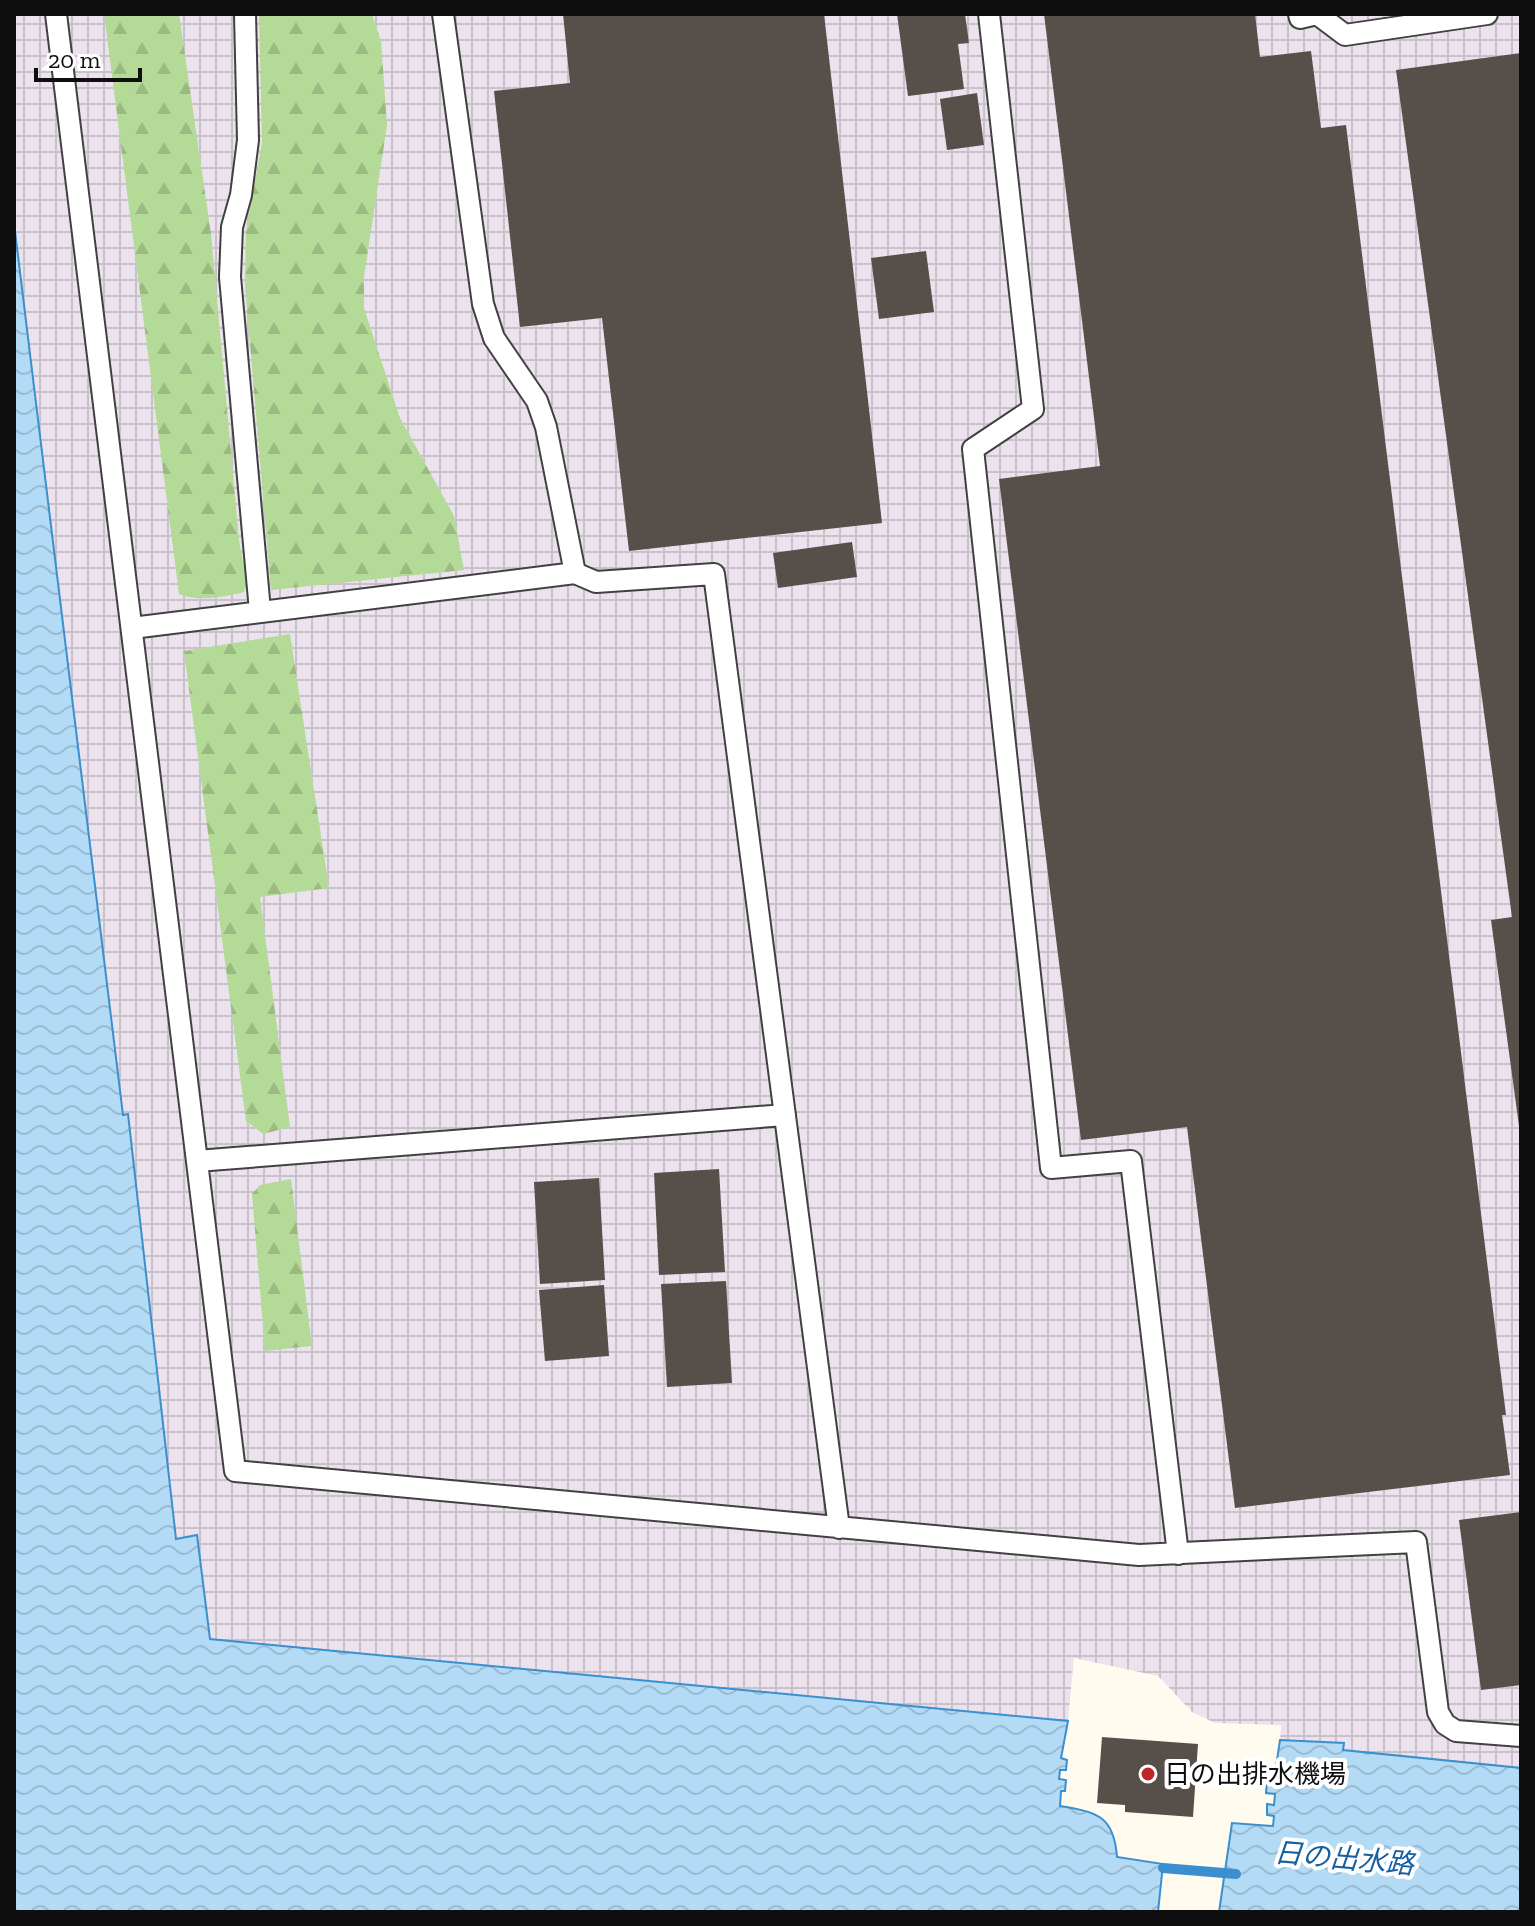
<svg xmlns="http://www.w3.org/2000/svg" width="1535" height="1926" viewBox="0 0 1535 1926" font-family="'Zilla Slab','Noto Sans JP',serif">
<defs>
<pattern id="industrial-grid" width="8" height="8" patternUnits="userSpaceOnUse" patternTransform="scale(2)"><rect width="8" height="8" fill="#ece2ed"/><path d="M0 4h8M4 0v8" fill="none" stroke="#c9c1ca"/></pattern>
<pattern id="forest-firs" width="22" height="20" patternUnits="userSpaceOnUse" patternTransform="scale(2)"><rect width="22" height="20" fill="#b4da97"/><path d="M5 1l3.5 6h-7zM16 11l3.5 6h-7z" fill="#9aba81"/></pattern>
<pattern id="water-waves" width="16" height="10" patternUnits="userSpaceOnUse" patternTransform="scale(2)"><rect width="16" height="10" fill="#b3dbf6"/><path d="M0 5q4-4 8 0t8 0" fill="none" stroke="#99bbd2"/></pattern>
</defs>
<rect width="100%" height="100%" fill="#fffcef"/>
<path fill="url(#industrial-grid)" d="M 14,14 L 1521,14 L 1521,1768 L 1342,1750 L 1343,1743 L 1280,1740 L 1281,1725 L 1215,1723 L 1192,1712 L 1158,1676 L 1074,1658 L 1068,1721 L 210,1640 L 197,1535 L 176,1540 L 128,1115 L 123,1116 L 14,223 Z"/>
<path fill="url(#forest-firs)" d="M 104,14 L 179,14 L 211,234 L 239,540 L 247,582 L 244,592 C 226,597 196,602 179,594 Z
M 259,14 L 372,14 L 381,41 L 387,125 L 364,277 L 364,308 L 400,418 L 454,516 L 464,570 L 271,590 L 245,285 L 246,231 L 262,142 Z
M 290,634 L 329,888 L 260,897 L 290,1127 L 263,1134 L 246,1121 L 184,651 Z
M 291,1179 L 312,1346 L 265,1351 L 252,1194 L 260,1185 Z"/>
<path fill="url(#water-waves)" stroke="#3a8fce" stroke-width="2" d="M 14,223 L 123,1115 L 128,1114 L 176,1539 L 197,1535 L 210,1639 L 1068,1721 L 1061,1758 L 1067,1760 L 1066,1770 L 1060,1770 L 1059,1779 L 1066,1780 L 1065,1791 L 1061,1791 L 1060,1806 C 1096,1812 1114,1815 1117,1857 L 1163,1864 L 1158,1912 L 14,1912 Z
M 1280,1740 L 1344,1743 L 1343,1750 L 1521,1768 L 1521,1912 L 1219,1912 L 1232,1823 L 1273,1826 L 1274,1816 L 1267,1815 L 1267,1804 L 1274,1805 L 1275,1794 L 1266,1793 L 1267,1780 L 1274,1780 Z"/>
<g fill="none" stroke-linecap="round" stroke-linejoin="round">
<path stroke="#3a8fce" stroke-width="10" d="M 1163,1868 L 1236,1874"/>
</g>
<path fill="#574f4a" d="M 563,14 L 824,14 L 882,523 L 629,551 L 602,318 L 520,327 L 494,91 L 570,83 Z
M 897,14 L 965,14 L 969,43 L 958,44 L 964,89 L 908,96 Z
M 1044,14 L 1255,14 L 1260,57 L 1311,51 L 1321,128 L 1346,125 L 1506,1415 L 1502,1415 L 1510,1475 L 1235,1508 L 1187,1127 L 1081,1140 L 999,479 L 1100,466 Z
M 1521,53 L 1521,1126 L 1519,1126 L 1491,920 L 1512,917 L 1396,70 Z
M 977,93 L 984,145 L 947,150 L 940,99 Z
M 926,251 L 934,312 L 879,319 L 871,258 Z
M 852,542 L 857,577 L 778,588 L 773,553 Z
M 719,1169 L 725,1272 L 659,1275 L 654,1173 Z
M 599,1178 L 605,1280 L 540,1284 L 534,1182 Z
M 726,1281 L 732,1383 L 667,1387 L 661,1284 Z
M 604,1285 L 609,1356 L 545,1361 L 539,1290 Z
M 1521,1512 L 1521,1685 L 1481,1690 L 1459,1520 Z
M 1102,1737 L 1198,1744 L 1193,1817 L 1125,1812 L 1125,1805 L 1097,1803 Z"/>
<g fill="none" stroke-linecap="round" stroke-linejoin="round">
<defs>
<path id="service" d="M 56,14 L 235,1471 L 1139,1555 L 1416,1542 L 1438,1712 L 1445,1724 L 1456,1731 L 1521,1736
M 245,14 L 248,140 L 241,195 L 232,227 L 230,277 L 260,611
M 443,14 L 483,304 L 494,338 L 537,401 L 546,427 L 575,573 L 596,582 L 714,574 L 839,1528
M 989,14 L 1033,409 L 973,449 L 1051,1168 L 1131,1161 L 1178,1554
M 1299,14 L 1300,18 L 1317,14 L 1345,35 L 1487,14
M 132,628 L 575,573
M 197,1161 L 785,1115"/>
</defs>
<use href="#service" stroke="#414141" stroke-width="24"/>
<use href="#service" stroke="#fff" stroke-width="20"/>
</g>
<circle fill="#bf2528" stroke="#fff" stroke-width="3" cx="1148" cy="1774" r="8"/>
<g text-anchor="middle" stroke-width="8" stroke-linejoin="round" paint-order="stroke">
<g font-size="26" fill="#0e0e0e" stroke="#fff" text-anchor="start">
<text x="1164" y="1783">日の出排水機場</text>
</g>
<g font-size="28" font-style="italic" fill="#1660a1" stroke="#fff">
<text transform="translate(1344 1858) rotate(5)" y="10">日の出水路</text>
</g>
</g>
<rect width="1535" height="1926" fill="none" stroke="#0e0e0e" stroke-width="32"/>
<path d="M36 68v12h104v-12" fill="none" stroke="#0e0e0e" stroke-width="4"/>
<text x="48" y="68" font-size="24" fill="#0e0e0e" stroke="#ffffff" stroke-width="6" paint-order="stroke">20 m</text>
</svg>
